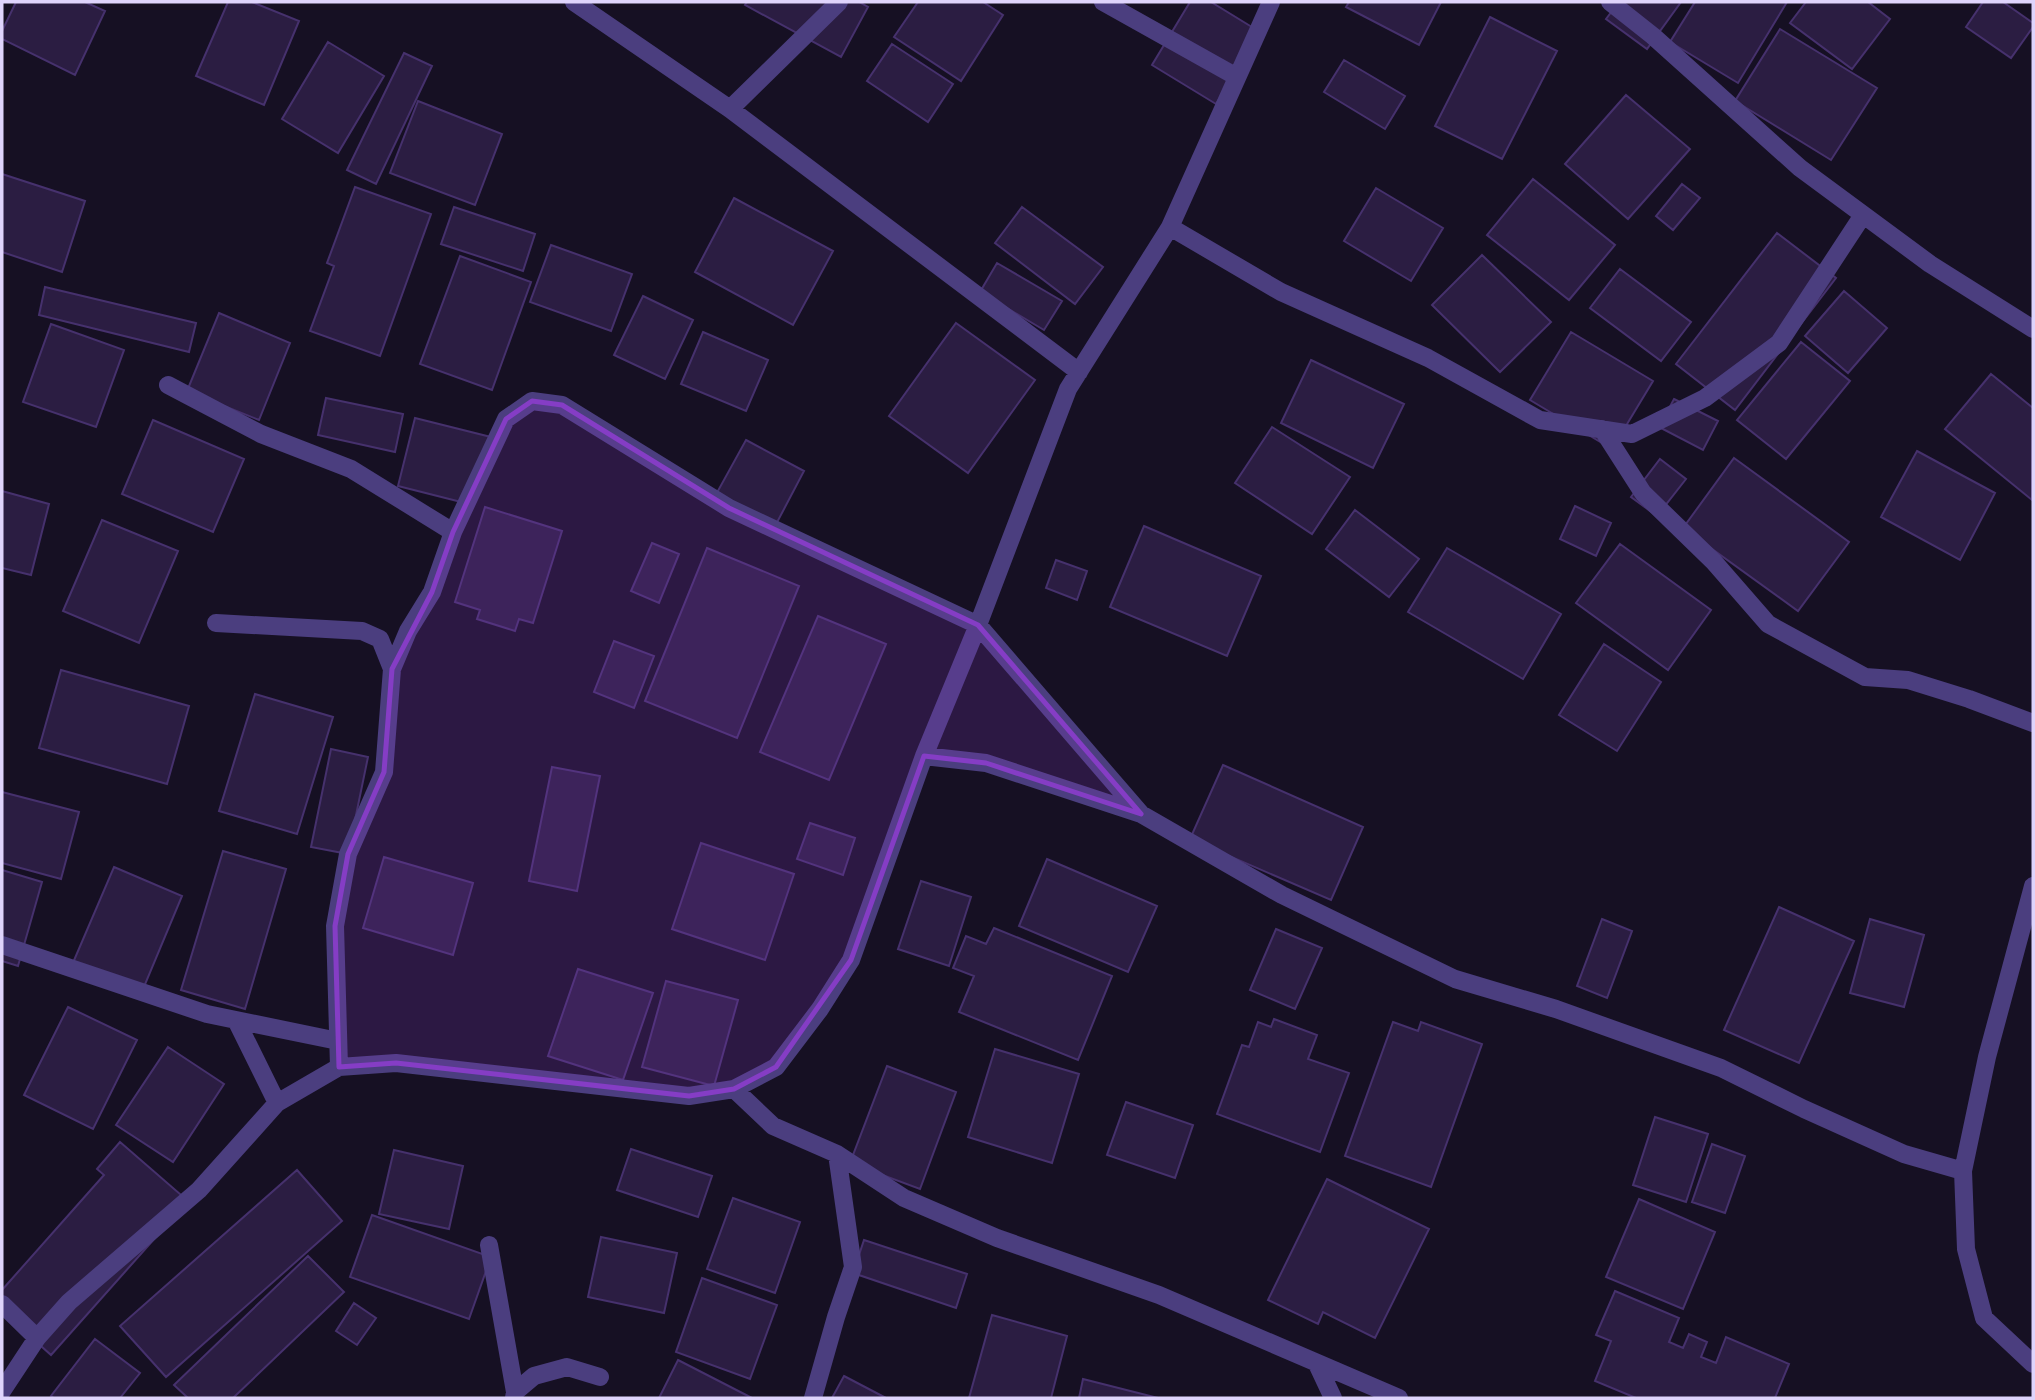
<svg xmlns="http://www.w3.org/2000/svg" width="2035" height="1400" viewBox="0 0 2035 1400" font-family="'IBM Plex Sans',sans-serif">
<rect width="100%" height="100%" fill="#161023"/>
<path fill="#2b1d42" stroke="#46316d" stroke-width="2" d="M 16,2 L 85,2 L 105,11 L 75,75 L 2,39 L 2,31 Z
M 228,2 L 252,2 L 299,21 L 264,105 L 196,76 Z
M 747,2 L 859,2 L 868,7 L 841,57 L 745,5 Z
M 918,2 L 983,2 L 1003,15 L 961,81 L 894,37 Z
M 1190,2 L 1211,2 L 1260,32 L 1216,104 L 1152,65 Z
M 1349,2 L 1441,2 L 1419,45 L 1346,7 Z
M 1619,2 L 1681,2 L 1647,49 L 1606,19 Z
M 1695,2 L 1787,2 L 1738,83 L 1670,42 Z
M 1806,2 L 1868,2 L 1890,19 L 1852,69 L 1790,23 Z
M 1983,2 L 2003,2 L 2033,23 L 2033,27 L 2011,58 L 1966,27 Z
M 1490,17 L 1557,51 L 1502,159 L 1435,126 Z
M 1780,29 L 1877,88 L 1831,160 L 1735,101 Z
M 328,42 L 384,76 L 338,153 L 282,119 Z
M 892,44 L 953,84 L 928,122 L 867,81 Z
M 404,53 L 432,66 L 376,184 L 347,170 Z
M 1344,60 L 1405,96 L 1385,129 L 1324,92 Z
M 1626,95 L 1690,149 L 1628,219 L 1565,164 Z
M 418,101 L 502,134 L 475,205 L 390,173 Z
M 2,174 L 85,201 L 62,272 L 2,252 Z
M 1533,179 L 1615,245 L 1569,300 L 1487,235 Z
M 1682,184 L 1700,198 L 1673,230 L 1656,216 Z
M 355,187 L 431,214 L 380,356 L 310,331 L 334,266 L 327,263 Z
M 1376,188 L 1443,228 L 1411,281 L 1344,241 Z
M 734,198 L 833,251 L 793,325 L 695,272 Z
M 454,207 L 535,234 L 523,271 L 441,244 Z
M 1022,207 L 1103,267 L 1075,304 L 995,243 Z
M 1777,233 L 1836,278 L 1735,410 L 1676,364 Z
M 551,245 L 632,274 L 611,331 L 530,302 Z
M 1482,255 L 1551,322 L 1500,372 L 1432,305 Z
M 460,256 L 531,282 L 492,390 L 420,364 Z
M 997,263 L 1062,301 L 1044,330 L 980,292 Z
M 1620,269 L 1691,322 L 1661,361 L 1590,308 Z
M 45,287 L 196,323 L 189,352 L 39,315 Z
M 1844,291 L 1887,328 L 1848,373 L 1805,336 Z
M 643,296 L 693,320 L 665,379 L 614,355 Z
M 219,313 L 290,343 L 259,420 L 187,391 Z
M 956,323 L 1035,380 L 968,473 L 889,416 Z
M 51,324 L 124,350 L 96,427 L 23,402 Z
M 703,332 L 768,360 L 746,411 L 681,384 Z
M 1571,332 L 1653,381 L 1612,449 L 1530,400 Z
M 1801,342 L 1850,381 L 1786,459 L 1737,420 Z
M 1311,360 L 1404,404 L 1373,468 L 1281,423 Z
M 1991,374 L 2033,408 L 2032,500 L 1945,429 Z
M 326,398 L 403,414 L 395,452 L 318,435 Z
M 1674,399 L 1718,421 L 1703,450 L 1659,427 Z
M 415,418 L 491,437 L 473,505 L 398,486 Z
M 153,420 L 244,459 L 213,532 L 122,494 Z
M 1272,427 L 1350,477 L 1312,534 L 1235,483 Z
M 746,440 L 804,471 L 773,530 L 714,498 Z
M 1917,451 L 1995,493 L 1960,560 L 1881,517 Z
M 1734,458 L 1849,542 L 1798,611 L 1683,528 Z
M 1660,459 L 1686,479 L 1657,516 L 1631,497 Z
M 2,491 L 49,504 L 31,575 L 2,568 Z
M 1575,506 L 1611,523 L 1596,556 L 1560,539 Z
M 485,507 L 562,531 L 533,623 L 519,619 L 515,631 L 477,619 L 480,610 L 455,602 Z
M 1355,510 L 1419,559 L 1389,597 L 1326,549 Z
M 102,520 L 178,551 L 139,643 L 63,611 Z
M 1144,526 L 1261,576 L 1227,656 L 1110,607 Z
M 652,543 L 679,554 L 659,603 L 631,591 Z
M 1620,544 L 1711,610 L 1668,670 L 1576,603 Z
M 707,548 L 799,586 L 737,738 L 645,701 Z
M 1447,548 L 1561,614 L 1523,679 L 1408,612 Z
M 1056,560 L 1087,571 L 1077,600 L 1046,588 Z
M 818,616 L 886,644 L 829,780 L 760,752 Z
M 614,641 L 654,656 L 634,708 L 594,692 Z
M 1604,644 L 1661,682 L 1617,751 L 1559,715 Z
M 61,670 L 189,706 L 167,784 L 39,748 Z
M 255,694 L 333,717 L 297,834 L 219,811 Z
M 331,749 L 368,757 L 348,854 L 311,847 Z
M 1223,765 L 1363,827 L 1331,900 L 1190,839 Z
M 552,767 L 600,776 L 577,891 L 529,881 Z
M 2,792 L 79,812 L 61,879 L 2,863 Z
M 810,823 L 855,838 L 843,875 L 797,859 Z
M 701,843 L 794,874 L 765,960 L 672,929 Z
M 223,851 L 286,869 L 245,1009 L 181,990 Z
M 384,857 L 473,883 L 453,955 L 363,928 Z
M 1047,859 L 1157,906 L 1128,972 L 1019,926 Z
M 114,867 L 182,896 L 141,994 L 72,965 Z
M 2,870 L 42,882 L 18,966 L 2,961 Z
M 921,881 L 971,897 L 949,966 L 898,949 Z
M 1779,907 L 1854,941 L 1799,1063 L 1724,1030 Z
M 1602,919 L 1632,931 L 1607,998 L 1577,986 Z
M 1870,919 L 1924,935 L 1904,1007 L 1850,993 Z
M 994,928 L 1112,976 L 1078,1060 L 959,1012 L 974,976 L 953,968 L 966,936 L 986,944 Z
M 1276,929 L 1322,948 L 1295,1009 L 1250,990 Z
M 578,969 L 653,993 L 623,1080 L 548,1056 Z
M 666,981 L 738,1000 L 714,1086 L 642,1067 Z
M 68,1007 L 137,1040 L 93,1129 L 24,1095 Z
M 1274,1019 L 1317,1035 L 1308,1059 L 1349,1073 L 1320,1152 L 1217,1114 L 1242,1045 L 1249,1047 L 1258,1022 L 1271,1027 Z
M 1393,1022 L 1418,1031 L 1421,1022 L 1482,1044 L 1431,1187 L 1345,1156 Z
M 168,1047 L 224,1084 L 173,1162 L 116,1125 Z
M 995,1049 L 1079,1074 L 1052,1163 L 968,1137 Z
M 887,1066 L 956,1092 L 920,1189 L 850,1163 Z
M 1126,1102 L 1193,1125 L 1175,1178 L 1107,1155 Z
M 1655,1117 L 1708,1134 L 1686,1202 L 1633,1185 Z
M 120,1142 L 188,1201 L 51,1355 L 2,1311 L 2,1290 L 104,1175 L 97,1169 Z
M 1712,1144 L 1745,1156 L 1725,1213 L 1692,1202 Z
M 631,1149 L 712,1176 L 698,1217 L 617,1190 Z
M 394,1150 L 463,1166 L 449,1229 L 379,1214 Z
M 297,1170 L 342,1221 L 166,1377 L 120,1326 Z
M 1327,1179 L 1429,1229 L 1375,1338 L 1323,1312 L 1318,1324 L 1268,1300 Z
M 733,1198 L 800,1222 L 775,1293 L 707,1269 Z
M 1639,1199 L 1715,1232 L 1683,1309 L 1606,1277 Z
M 372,1215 L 491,1257 L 469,1319 L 350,1277 Z
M 601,1237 L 677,1253 L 664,1313 L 588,1297 Z
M 864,1240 L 967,1274 L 956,1308 L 853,1273 Z
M 308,1256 L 344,1292 L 233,1398 L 188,1398 L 174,1385 Z
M 702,1278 L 777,1305 L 750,1379 L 676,1352 Z
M 1615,1291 L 1679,1318 L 1669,1342 L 1683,1348 L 1689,1334 L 1707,1342 L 1701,1357 L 1716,1363 L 1726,1337 L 1789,1364 L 1775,1398 L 1636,1398 L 1595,1381 L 1611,1341 L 1596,1335 Z
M 354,1303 L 376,1318 L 357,1345 L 336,1331 Z
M 992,1315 L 1067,1336 L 1051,1398 L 969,1398 Z
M 95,1339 L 140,1373 L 120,1398 L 54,1398 L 51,1396 Z
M 678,1360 L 752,1398 L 659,1398 Z
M 844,1376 L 886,1398 L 832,1398 Z
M 1083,1379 L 1158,1398 L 1079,1398 Z"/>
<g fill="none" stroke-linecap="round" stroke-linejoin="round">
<path stroke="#4b3e7f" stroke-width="18" d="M 574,2 L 730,109 L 1079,372
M 1103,2 L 1237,77
M 1610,2 L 1653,36 L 1800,168 L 1930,264 L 2033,329
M 730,109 L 839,2
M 1170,227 L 1281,292 L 1428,358 L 1540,420 L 1632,434 L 1705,398 L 1779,343 L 1863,215
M 168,385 L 261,434 L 351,469 L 453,532
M 1602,429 L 1643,493 L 1714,562 L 1768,624 L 1865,677 L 1908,680 L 1969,699 L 2033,723
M 216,623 L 362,631 L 380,639 L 392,669
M 924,756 L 986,763 L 1141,814 L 1282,895 L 1455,979 L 1556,1009 L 1721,1068 L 1804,1109 L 1904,1154 L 1963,1171
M 2033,886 L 1987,1057 L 1963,1171 L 1966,1249 L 1984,1318 L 2033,1364
M 2,945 L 207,1014 L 338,1041
M 236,1020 L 277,1103
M 339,1067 L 335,926 L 348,854 L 384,772 L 392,669 L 408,631 L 432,592 L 453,532 L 506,419 L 532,401 L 562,405 L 729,508 L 978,625 L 1141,814
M 734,1089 L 773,1126 L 837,1154 L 904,1198 L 997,1238 L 1159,1295 L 1399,1398
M 489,1245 L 515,1392 L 514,1398
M 2,1304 L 37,1338
M 1317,1364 L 1333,1398
M 2,1391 L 37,1338 L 69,1302 L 199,1190 L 277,1103 L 339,1067 L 396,1063 L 689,1096 L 734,1089 L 776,1067 L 820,1009 L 851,960 L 924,756 L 978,625 L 1068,389 L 1170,227 L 1271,2
M 515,1392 L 534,1376 L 567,1367 L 600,1377
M 813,1398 L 836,1317 L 853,1267 L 837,1154"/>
</g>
<path fill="#853dc5" fill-opacity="0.2" stroke="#853dc5" stroke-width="5" stroke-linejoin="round" d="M 532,401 L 562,405 L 729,508 L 978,625 L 1141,814 L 986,763 L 924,756 L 851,960 L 776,1067 L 734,1089 L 689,1096 L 396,1063 L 339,1067 L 335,926 L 348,854 L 384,772 L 392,669 L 432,592 L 453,532 L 506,419 Z"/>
<rect width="2035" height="1400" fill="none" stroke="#dfd4fc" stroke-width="7"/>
</svg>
